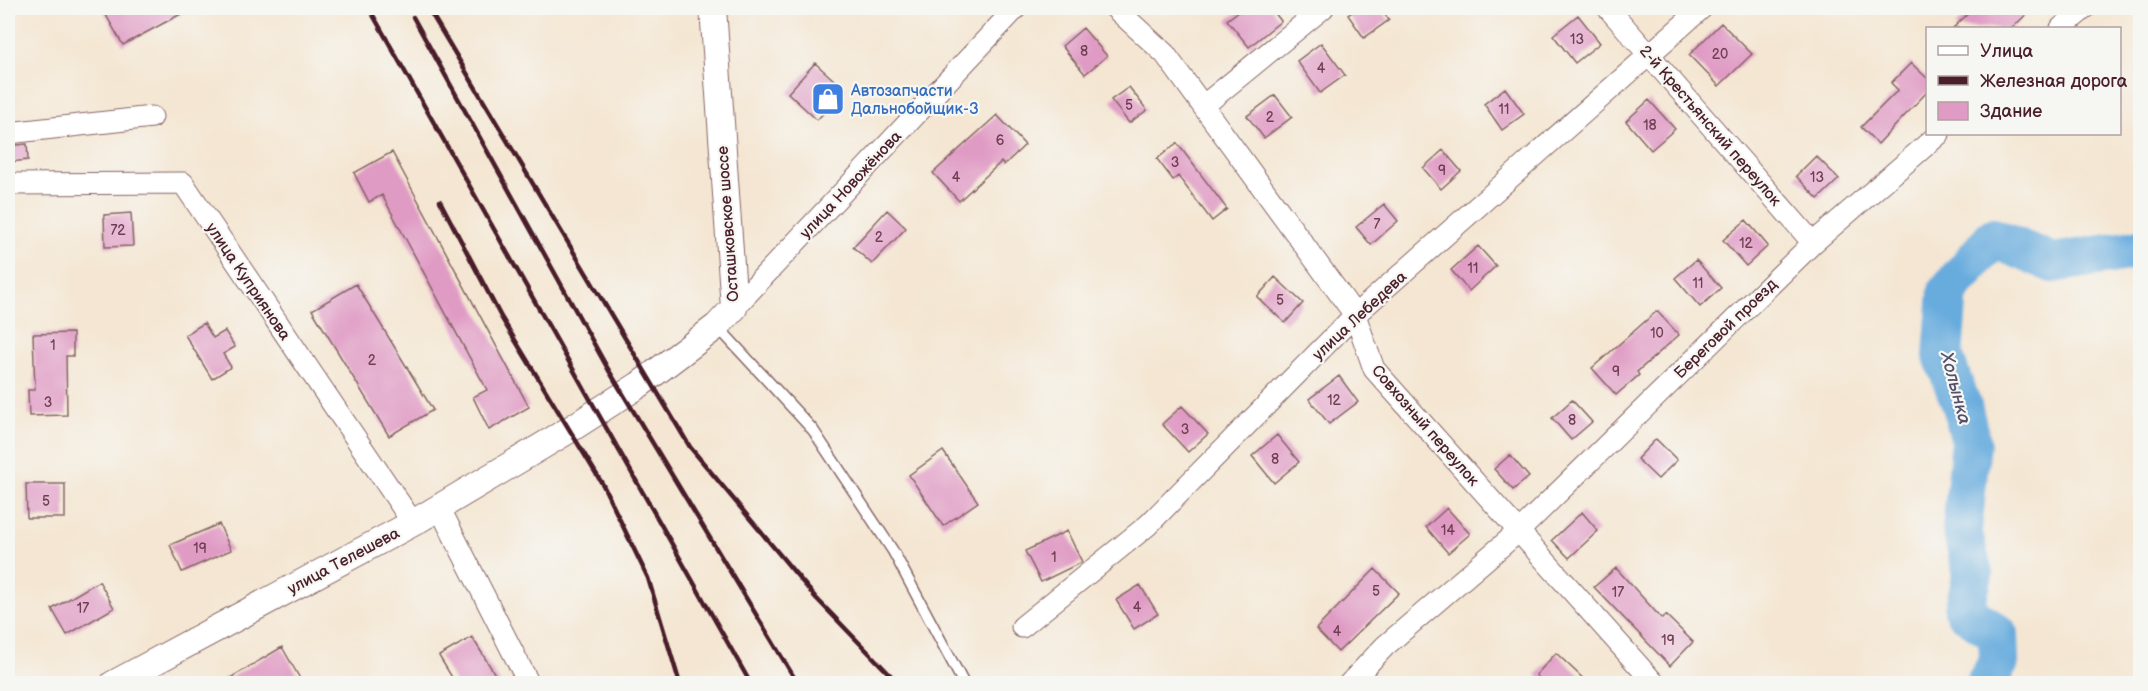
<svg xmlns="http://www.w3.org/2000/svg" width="2148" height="691" viewBox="0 0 2148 691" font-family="'Balsamiq Sans',sans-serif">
<rect width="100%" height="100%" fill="#f6f6f2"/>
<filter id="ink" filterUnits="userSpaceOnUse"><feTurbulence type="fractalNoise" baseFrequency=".0167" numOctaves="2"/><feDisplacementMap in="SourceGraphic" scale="12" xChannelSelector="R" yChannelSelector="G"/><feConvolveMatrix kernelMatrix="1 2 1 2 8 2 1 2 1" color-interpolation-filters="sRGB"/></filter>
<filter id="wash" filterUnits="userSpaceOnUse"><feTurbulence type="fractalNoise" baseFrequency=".008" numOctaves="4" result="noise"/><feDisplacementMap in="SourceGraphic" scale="24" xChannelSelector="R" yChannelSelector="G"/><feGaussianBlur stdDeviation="1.35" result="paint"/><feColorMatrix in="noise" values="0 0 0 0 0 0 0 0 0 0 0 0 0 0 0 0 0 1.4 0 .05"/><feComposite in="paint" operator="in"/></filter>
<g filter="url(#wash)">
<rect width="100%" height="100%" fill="#f4e6d2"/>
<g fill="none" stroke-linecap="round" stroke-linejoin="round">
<path stroke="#68acde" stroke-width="40" d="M 1985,684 L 1999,662 L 1998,634 L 1964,611 L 1973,574 L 1962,530 L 1971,442 L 1962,406 L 1943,356 L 1948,291 L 1993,238 L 2053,263 L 2140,249"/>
</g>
<g id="blocks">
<path fill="#e09bc5" d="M 102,8 L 192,8 L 123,45 Z
M 1243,8 L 1271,8 L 1281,21 L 1249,47 L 1227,20 Z
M 1358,8 L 1380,8 L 1389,20 L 1364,38 L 1348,15 Z
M 1974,8 L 2033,8 L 2012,28 L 1953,28 Z
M 1578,15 L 1600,43 L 1575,63 L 1553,35 Z
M 1721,23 L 1752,54 L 1719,86 L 1689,55 Z
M 1083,28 L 1107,56 L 1085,74 L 1062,46 Z
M 1321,43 L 1345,75 L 1320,93 L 1297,61 Z
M 815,63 L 845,90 L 817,120 L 788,93 Z
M 1911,63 L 1928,79 L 1928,91 L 1878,144 L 1861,127 L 1898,90 L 1891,83 Z
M 1129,87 L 1147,110 L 1129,123 L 1111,100 Z
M 1505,88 L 1524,114 L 1502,130 L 1484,104 Z
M 1275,95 L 1292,117 L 1264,138 L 1247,116 Z
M 1649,100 L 1675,129 L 1651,150 L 1626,121 Z
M 997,115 L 1025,145 L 1004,165 L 1001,162 L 959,201 L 933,173 Z
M 1177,143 L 1227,209 L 1212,221 L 1178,176 L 1173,180 L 1157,159 Z
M 27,144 L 28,160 L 10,162 L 8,146 Z
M 1443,150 L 1461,171 L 1441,189 L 1423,168 Z
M 392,152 L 529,407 L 489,430 L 473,397 L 487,390 L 382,195 L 369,202 L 354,173 Z
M 1816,156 L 1839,179 L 1818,199 L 1796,176 Z
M 1384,204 L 1398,221 L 1371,245 L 1356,227 Z
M 887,210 L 906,228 L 872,264 L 853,247 Z
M 131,213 L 133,246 L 105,247 L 104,215 Z
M 1746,220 L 1768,246 L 1746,266 L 1723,240 Z
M 1478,246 L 1496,266 L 1469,291 L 1451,270 Z
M 1696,260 L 1721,288 L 1700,307 L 1675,278 Z
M 1275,277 L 1303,303 L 1285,323 L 1257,297 Z
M 356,284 L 433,410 L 389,436 L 312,310 Z
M 1657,311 L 1679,335 L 1637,372 L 1639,375 L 1616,395 L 1592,368 Z
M 204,323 L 213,338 L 225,331 L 235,347 L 223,354 L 231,367 L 212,379 L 185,335 Z
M 73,333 L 73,356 L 66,356 L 67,415 L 29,416 L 28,390 L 35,390 L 33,334 Z
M 1339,376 L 1358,402 L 1329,424 L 1309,399 Z
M 1572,400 L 1592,422 L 1571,440 L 1552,418 Z
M 1182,406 L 1208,434 L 1188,452 L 1162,424 Z
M 1277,435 L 1299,462 L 1274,483 L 1252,456 Z
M 1656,439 L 1677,460 L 1658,479 L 1637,459 Z
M 943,451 L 978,502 L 943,526 L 909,475 Z
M 1510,455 L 1529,477 L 1513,490 L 1494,469 Z
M 26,484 L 65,484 L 65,518 L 27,518 Z
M 1447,508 L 1470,534 L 1448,553 L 1426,527 Z
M 1582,512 L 1598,531 L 1569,558 L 1552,540 Z
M 219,524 L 231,550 L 182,572 L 170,545 Z
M 1067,531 L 1082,562 L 1041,582 L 1025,551 Z
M 1616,568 L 1662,619 L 1666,615 L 1693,642 L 1670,666 L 1594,587 Z
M 1375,569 L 1399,593 L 1338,652 L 1316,629 Z
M 99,581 L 114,608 L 67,635 L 52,609 Z
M 1140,585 L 1158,614 L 1134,629 L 1116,600 Z
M 472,637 L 501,684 L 456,684 L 439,656 Z
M 282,647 L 303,684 L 220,684 Z
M 1556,653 L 1589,684 L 1545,684 L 1536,675 Z"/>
</g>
</g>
<g filter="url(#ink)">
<use href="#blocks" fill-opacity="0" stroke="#866565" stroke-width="1.5"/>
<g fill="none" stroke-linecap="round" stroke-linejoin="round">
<defs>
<path id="service" d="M 717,326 L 813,430 L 893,551 L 964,684"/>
<path id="minor" d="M 1115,8 L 1165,54 L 1355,315 L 1374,369 L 1655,684
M 1608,8 L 1813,243
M 2061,28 L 2085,8
M 1203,106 L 1323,8
M 8,133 L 152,117
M 8,184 L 183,183 L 413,523
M 734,308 L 1016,8
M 439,507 L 529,684
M 1022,627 L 1148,525 L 1355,315 L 1702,8
M 1349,684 L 1385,646 L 1519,531 L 1813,243 L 1939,134"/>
<path id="tertiary" d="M 113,684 L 413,523 L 569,430 L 639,385 L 717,326 L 734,308 L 713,8"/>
</defs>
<use href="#service" stroke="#866565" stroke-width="13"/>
<use href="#minor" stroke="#866565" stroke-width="23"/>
<use href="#tertiary" stroke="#866565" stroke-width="28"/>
<use href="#service" stroke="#fff" stroke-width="10"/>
<use href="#minor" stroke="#fff" stroke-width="21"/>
<use href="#tertiary" stroke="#fff" stroke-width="26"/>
<path stroke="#4a1f2b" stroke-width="4.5" d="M 369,8 L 751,684
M 428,8 L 690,447 L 816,598 L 899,684
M 413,17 L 608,369 L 798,684
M 440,201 L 501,317 L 603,485 L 648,578 L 680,684"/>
</g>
</g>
<defs>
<symbol id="shop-square" viewBox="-11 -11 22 22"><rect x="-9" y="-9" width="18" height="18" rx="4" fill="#3f7fe0" stroke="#f6f6f2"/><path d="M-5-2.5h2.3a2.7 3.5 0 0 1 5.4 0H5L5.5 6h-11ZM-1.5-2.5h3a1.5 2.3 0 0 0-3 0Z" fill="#fff"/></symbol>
</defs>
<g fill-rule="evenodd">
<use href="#shop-square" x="809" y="80" width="38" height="38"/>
</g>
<g text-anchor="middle" stroke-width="4.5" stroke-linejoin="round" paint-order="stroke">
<g font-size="14" fill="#703e52">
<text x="1577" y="44">13</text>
<text x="1084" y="56">8</text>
<text x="1720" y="59">20</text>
<text x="1321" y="73">4</text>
<text x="1129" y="110">5</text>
<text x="1504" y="114">11</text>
<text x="1270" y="122">2</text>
<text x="1650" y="130">18</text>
<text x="1000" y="145">6</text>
<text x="1175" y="167">3</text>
<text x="1442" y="175">9</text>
<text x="956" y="182">4</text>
<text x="1817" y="182">13</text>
<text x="1377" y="229">7</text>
<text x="118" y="235">72</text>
<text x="879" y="242">2</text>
<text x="1746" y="248">12</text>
<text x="1473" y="273">11</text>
<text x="1698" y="288">11</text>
<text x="1280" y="305">5</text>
<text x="1657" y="338">10</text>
<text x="53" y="350">1</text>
<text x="372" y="365">2</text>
<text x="1616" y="376">9</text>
<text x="1334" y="405">12</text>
<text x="48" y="407">3</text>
<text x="1572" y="425">8</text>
<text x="1185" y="434">3</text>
<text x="1275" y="464">8</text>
<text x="46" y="506">5</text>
<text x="1448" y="535">14</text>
<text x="200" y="553">19</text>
<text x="1054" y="562">1</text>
<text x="1376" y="596">5</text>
<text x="1618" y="597">17</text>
<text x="1137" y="612">4</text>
<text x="83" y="613">17</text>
<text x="1337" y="636">4</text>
<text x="1668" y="645">19</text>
</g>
<g font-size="16" fill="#366cbe" stroke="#f6f6f2" text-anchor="start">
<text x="851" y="96">Автозапчасти<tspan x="851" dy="18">Дальнобойщик-3</tspan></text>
</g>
<g font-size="16" fill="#4a1f2b" stroke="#f6f6f2">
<text transform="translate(1711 125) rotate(49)" y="6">2-й Крестьянский переулок</text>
<text transform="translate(850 184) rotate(-47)" y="6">улица Новожёнова</text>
<text transform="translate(727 224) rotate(-94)" y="6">Осташковское шоссе</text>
<text transform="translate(249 281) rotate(56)" y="6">улица Куприянова</text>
<text transform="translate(1359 315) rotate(-43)" y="6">улица Лебедева</text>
<text transform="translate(1725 328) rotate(-44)" y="6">Береговой проезд</text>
<text transform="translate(1426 425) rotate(49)" y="6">Совхозный переулок</text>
<text transform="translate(343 560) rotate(-28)" y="6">улица Телешева</text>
</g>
<g font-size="18" font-style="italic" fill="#54506a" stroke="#f6f6f2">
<text transform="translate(1956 388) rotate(75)" y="6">Холынка</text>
</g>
</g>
<rect width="2148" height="691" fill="none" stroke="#f6f6f2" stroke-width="30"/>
<rect x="1926" y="27" width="195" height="108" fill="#f6f6f2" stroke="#b1a0a2" stroke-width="1.5"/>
<rect x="1938" y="46" width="30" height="9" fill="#ffffff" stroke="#b1a0a2" stroke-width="1.5"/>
<text x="1980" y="57" font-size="18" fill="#4a1f2b">Улица</text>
<rect x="1938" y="76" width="30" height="9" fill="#4a1f2b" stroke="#b1a0a2" stroke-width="1.5"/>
<text x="1980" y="87" font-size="18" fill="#4a1f2b">Железная дорога</text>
<rect x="1938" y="102" width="30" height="18" fill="#e09bc5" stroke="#b1a0a2" stroke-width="1.5"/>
<text x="1980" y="117" font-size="18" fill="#4a1f2b">Здание</text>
</svg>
